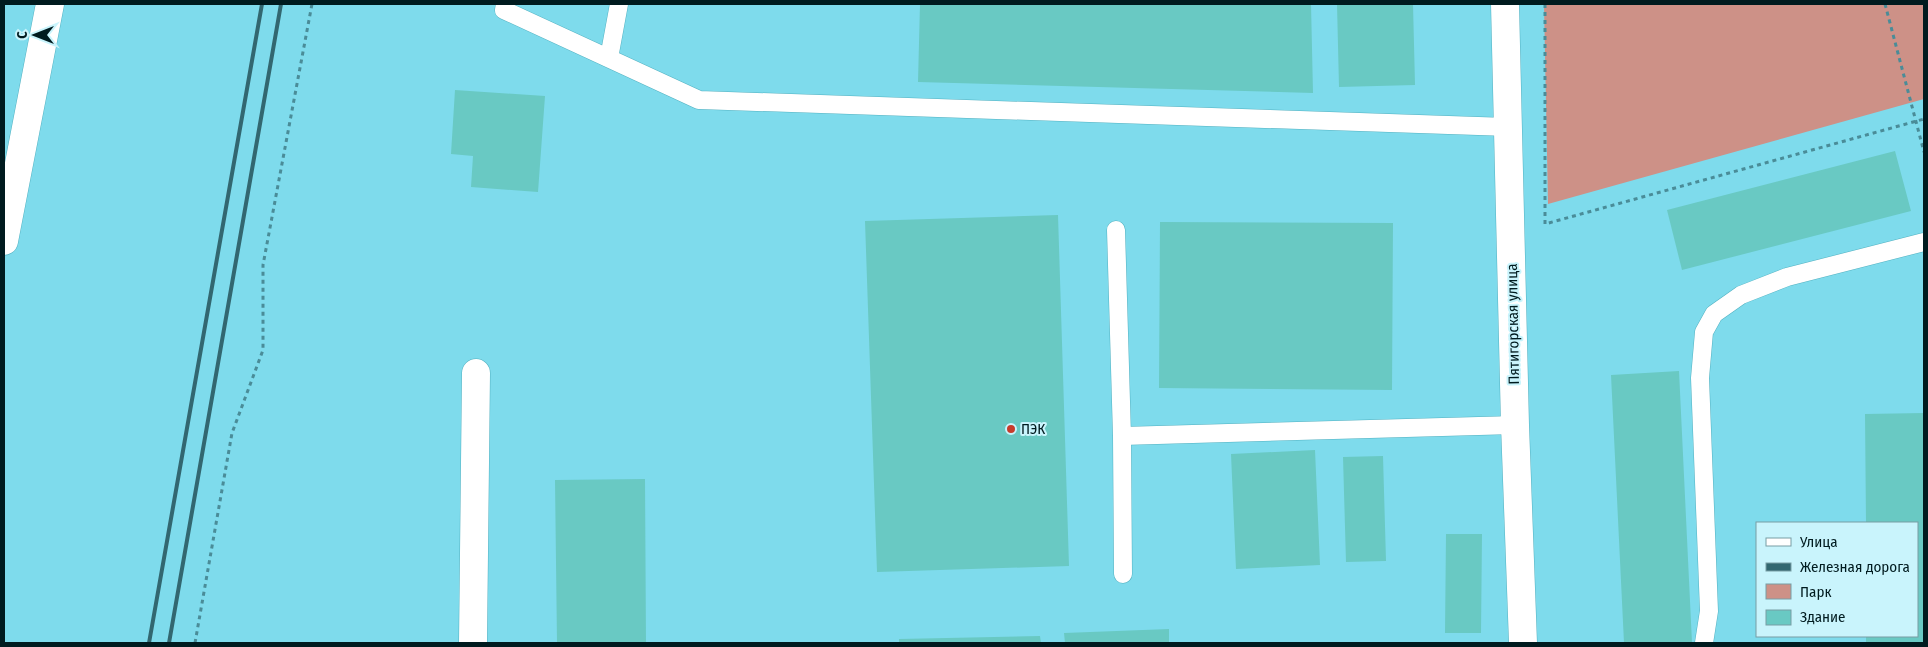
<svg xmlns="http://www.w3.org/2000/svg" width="1928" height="647" viewBox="0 0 1928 647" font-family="'Fira Sans Condensed',sans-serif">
<rect width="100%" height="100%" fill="#7edbec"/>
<path fill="#cd9187" d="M 1544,4 L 1924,4 L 1924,99 L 1548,204 Z"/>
<path fill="#69c9c3" d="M 920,4 L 1311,4 L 1313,93 L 918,82 Z
M 1337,4 L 1413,4 L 1415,85 L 1339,87 Z
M 455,90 L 545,96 L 538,192 L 471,187 L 473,156 L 451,154 Z
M 1895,151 L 1911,211 L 1682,270 L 1667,210 Z
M 1058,215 L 1069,566 L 877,572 L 865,221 Z
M 1160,222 L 1393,223 L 1392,390 L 1159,388 Z
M 1679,371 L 1692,643 L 1624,643 L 1611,375 Z
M 1924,413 L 1924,643 L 1866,643 L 1866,636 L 1917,636 L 1917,523 L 1866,523 L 1865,414 Z
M 1315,450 L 1320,565 L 1236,569 L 1231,454 Z
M 1383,456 L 1386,561 L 1346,562 L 1343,457 Z
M 645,479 L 646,643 L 557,643 L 555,480 Z
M 1446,534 L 1482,534 L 1481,633 L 1445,633 Z
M 1169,629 L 1169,643 L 1065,643 L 1064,633 Z
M 1040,636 L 1041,643 L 899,643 L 899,639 Z"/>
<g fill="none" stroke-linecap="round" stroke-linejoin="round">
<defs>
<path id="lane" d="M 505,4 L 504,10 L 699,100 L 1508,127
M 609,58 L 619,4
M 1116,230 L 1122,436 L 1123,574
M 1122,436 L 1515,425
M 1704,643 L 1709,611 L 1700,378 L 1704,332 L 1714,314 L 1741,295 L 1787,277 L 1924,242"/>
<path id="street" d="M 4,241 L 50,4
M 473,643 L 476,373"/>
<path id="secondary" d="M 1505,4 L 1515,425 L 1523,643"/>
</defs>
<use href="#lane" stroke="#52b1c1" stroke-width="19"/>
<use href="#street" stroke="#52b1c1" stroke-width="29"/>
<use href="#secondary" stroke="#52b1c1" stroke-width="29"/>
<path stroke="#4a8c98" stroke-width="3" stroke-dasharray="4 4" stroke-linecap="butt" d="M 1545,4 L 1545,224 L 1924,119
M 1885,4 L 1924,152
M 195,643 L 232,433 L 263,350 L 263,265 L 312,4"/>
<use href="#lane" stroke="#fff" stroke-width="18"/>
<use href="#street" stroke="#fff" stroke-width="28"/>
<use href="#secondary" stroke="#fff" stroke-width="28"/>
<path stroke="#326770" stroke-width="4" d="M 149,643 L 262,4
M 169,643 L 281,4"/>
</g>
<circle fill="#c73b2b" stroke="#c9f4fc" stroke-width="2" cx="1011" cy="429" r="5"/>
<g text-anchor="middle" stroke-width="4" stroke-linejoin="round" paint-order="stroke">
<g font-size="15" fill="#001b1f" stroke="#c9f4fc">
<text transform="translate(1513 324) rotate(-91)" y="5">Пятигорская улица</text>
</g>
<g font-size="15" fill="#001b1f" stroke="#c9f4fc" text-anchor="start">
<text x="1021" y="434">ПЭК</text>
</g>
</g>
<rect width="1928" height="647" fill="none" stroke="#001b1f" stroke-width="10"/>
<rect x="1756" y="522" width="162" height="115" fill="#c9f4fc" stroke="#799da4"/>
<rect x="1766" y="538" width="25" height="8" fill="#ffffff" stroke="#799da4"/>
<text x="1800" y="547" font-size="15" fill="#001b1f">Улица</text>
<rect x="1766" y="563" width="25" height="8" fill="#326770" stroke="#799da4"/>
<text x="1800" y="572" font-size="15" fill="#001b1f">Железная дорога</text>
<rect x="1766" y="584" width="25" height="15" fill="#cd9187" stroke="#799da4"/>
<text x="1800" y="597" font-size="15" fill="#001b1f">Парк</text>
<rect x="1766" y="610" width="25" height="15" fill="#69c9c3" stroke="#799da4"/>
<text x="1800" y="622" font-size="15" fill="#001b1f">Здание</text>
<g transform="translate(35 35) rotate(270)" stroke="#c9f4fc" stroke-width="4" paint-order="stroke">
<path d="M0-4L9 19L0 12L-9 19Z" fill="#001b1f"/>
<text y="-8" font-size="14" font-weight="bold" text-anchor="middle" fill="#001b1f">С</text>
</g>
</svg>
